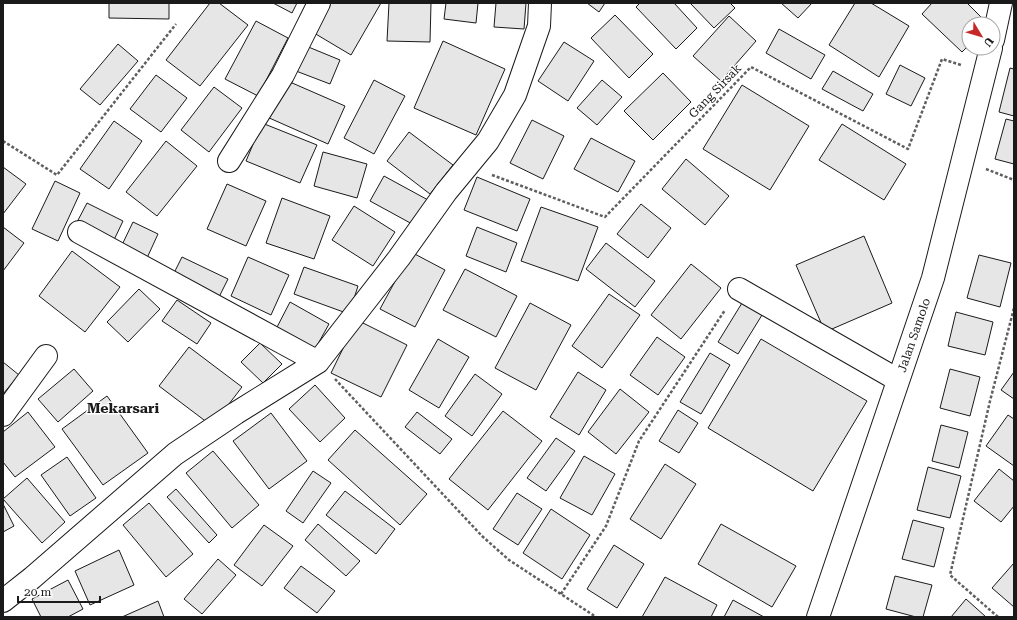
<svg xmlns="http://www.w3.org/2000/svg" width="1017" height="620" viewBox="0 0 1017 620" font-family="'Roboto Serif',serif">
<rect width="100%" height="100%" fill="#fff"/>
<path fill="#e6e6e6" stroke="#1a1a1a" d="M 109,3 L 169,3 L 169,19 L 109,18 Z
M 210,3 L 219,3 L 248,25 L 200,86 L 166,60 Z
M 273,3 L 297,3 L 292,13 Z
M 326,3 L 381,3 L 351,55 L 309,30 Z
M 389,3 L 431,3 L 430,42 L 387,41 Z
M 446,3 L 478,3 L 476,23 L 444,19 Z
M 496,3 L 526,3 L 524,29 L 494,27 Z
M 587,3 L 605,3 L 599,12 Z
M 640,3 L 674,3 L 697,28 L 676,49 L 636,7 Z
M 690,3 L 730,3 L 735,8 L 714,28 Z
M 781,3 L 812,3 L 798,18 Z
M 855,3 L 871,3 L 909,26 L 879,77 L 829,45 Z
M 932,3 L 967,3 L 988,24 L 969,24 L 969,45 L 962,52 L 922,14 Z
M 615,15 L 653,54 L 629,78 L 591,38 Z
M 729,16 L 756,41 L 721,81 L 693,56 Z
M 256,21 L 288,38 L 258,96 L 225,79 Z
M 779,29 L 825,55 L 811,79 L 766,53 Z
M 443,41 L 505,69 L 476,135 L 414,108 Z
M 564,42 L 594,61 L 568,101 L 538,81 Z
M 118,44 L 138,61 L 100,105 L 80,89 Z
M 306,46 L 340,60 L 330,84 L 296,71 Z
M 900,65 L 925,78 L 911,106 L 886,94 Z
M 1010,68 L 1014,69 L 1014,116 L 999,112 Z
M 833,71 L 873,94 L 863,111 L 822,89 Z
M 663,73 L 691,102 L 653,140 L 624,111 Z
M 156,75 L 187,98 L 161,132 L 130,109 Z
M 283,79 L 345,106 L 328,144 L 267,117 Z
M 374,80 L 405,96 L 374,154 L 344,138 Z
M 602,80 L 622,97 L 597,125 L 577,108 Z
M 742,85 L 809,126 L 770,190 L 703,149 Z
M 214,87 L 242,108 L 209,152 L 181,130 Z
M 1006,119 L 1014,121 L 1014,164 L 995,159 Z
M 532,120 L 564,136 L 543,179 L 510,163 Z
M 114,121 L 142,141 L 109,189 L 80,169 Z
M 262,123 L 317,145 L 300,183 L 246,161 Z
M 842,124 L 906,164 L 884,200 L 819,160 Z
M 409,132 L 453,165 L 430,194 L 387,161 Z
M 591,138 L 635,161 L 618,192 L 574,169 Z
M 166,141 L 197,166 L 157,216 L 126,192 Z
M 323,152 L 367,164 L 357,198 L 314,186 Z
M 686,159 L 729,196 L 705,225 L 662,189 Z
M 3,167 L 26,184 L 3,214 Z
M 384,176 L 428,200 L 414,225 L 370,201 Z
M 477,177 L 530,199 L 517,231 L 464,210 Z
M 55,181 L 80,193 L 58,241 L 32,229 Z
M 227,184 L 266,201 L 246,246 L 207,229 Z
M 282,198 L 330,216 L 314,259 L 266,243 Z
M 87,203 L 123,221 L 113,242 L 76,224 Z
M 641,204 L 671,228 L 648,258 L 617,234 Z
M 354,206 L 395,232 L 373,266 L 332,240 Z
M 541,207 L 598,227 L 578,281 L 521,261 Z
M 133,222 L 158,234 L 147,258 L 121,247 Z
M 3,227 L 24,243 L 3,271 Z
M 477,227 L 517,243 L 506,272 L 466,256 Z
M 864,236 L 892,303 L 825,332 L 796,265 Z
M 606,243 L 655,281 L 635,307 L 586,269 Z
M 72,251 L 120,287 L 85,332 L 39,296 Z
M 411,252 L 445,270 L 415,327 L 380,309 Z
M 979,255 L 1011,263 L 1000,307 L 967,298 Z
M 182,257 L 228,279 L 219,297 L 173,275 Z
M 248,257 L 289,275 L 271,315 L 231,296 Z
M 691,264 L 721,288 L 681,339 L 651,315 Z
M 304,267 L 358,286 L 349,314 L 294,294 Z
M 465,269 L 517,296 L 496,337 L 443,310 Z
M 139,289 L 160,309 L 128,342 L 107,322 Z
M 609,294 L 640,315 L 602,368 L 572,346 Z
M 177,300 L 211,323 L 197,344 L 162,321 Z
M 290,302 L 329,324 L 314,351 L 275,331 Z
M 530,303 L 571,325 L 536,390 L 495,368 Z
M 742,303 L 762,315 L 738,354 L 718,342 Z
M 956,312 L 993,322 L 985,355 L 948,346 Z
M 357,320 L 407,345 L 381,397 L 331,373 Z
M 657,337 L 685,357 L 658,395 L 630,375 Z
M 438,339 L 469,357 L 439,408 L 409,390 Z
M 761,339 L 867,401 L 813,491 L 708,428 Z
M 260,343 L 282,364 L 263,383 L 241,362 Z
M 189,347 L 242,387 L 212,426 L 159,386 Z
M 710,353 L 730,365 L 701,414 L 680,402 Z
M 3,362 L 19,375 L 3,394 Z
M 74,369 L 93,391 L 58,422 L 38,399 Z
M 950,369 L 980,377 L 970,416 L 940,408 Z
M 578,372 L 606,390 L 579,435 L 550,417 Z
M 1014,372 L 1014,399 L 1001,390 Z
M 475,374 L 502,394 L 472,436 L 445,416 Z
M 315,385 L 345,418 L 320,442 L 289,409 Z
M 620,389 L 649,412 L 616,454 L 588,432 Z
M 107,396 L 148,453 L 103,485 L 62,429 Z
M 678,410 L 698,423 L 679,453 L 659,441 Z
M 503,411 L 542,441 L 488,510 L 449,479 Z
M 28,412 L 55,447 L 15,477 L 3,462 L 3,432 Z
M 417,412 L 452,439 L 440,454 L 405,427 Z
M 271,413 L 307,461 L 269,489 L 233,441 Z
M 1008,415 L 1014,419 L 1014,466 L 986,446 Z
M 941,425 L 968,432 L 959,468 L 932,461 Z
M 355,430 L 427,494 L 400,525 L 328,460 Z
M 556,438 L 575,451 L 546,491 L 527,478 Z
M 213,451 L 259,505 L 232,528 L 186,473 Z
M 584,456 L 615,474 L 592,515 L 560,498 Z
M 67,457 L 96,498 L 70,516 L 41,475 Z
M 665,464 L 696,484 L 661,539 L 630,519 Z
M 928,467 L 961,476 L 950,518 L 917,510 Z
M 999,469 L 1014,481 L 1014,506 L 1001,522 L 974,501 Z
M 313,471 L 331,483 L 303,523 L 286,511 Z
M 27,478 L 65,522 L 42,543 L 3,499 Z
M 176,489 L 217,535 L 209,543 L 167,497 Z
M 345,491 L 395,529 L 376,554 L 326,515 Z
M 517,493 L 542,509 L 518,545 L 493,529 Z
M 149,503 L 193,554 L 166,577 L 123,525 Z
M 3,504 L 14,526 L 3,532 Z
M 551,509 L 590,535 L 562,579 L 523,553 Z
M 913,520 L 944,528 L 934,567 L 902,559 Z
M 318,524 L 360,561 L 346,576 L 305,540 Z
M 721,524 L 796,566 L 772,607 L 698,564 Z
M 264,525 L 293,546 L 262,586 L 234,565 Z
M 614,545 L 644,564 L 617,608 L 587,589 Z
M 119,550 L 134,585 L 90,605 L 75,571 Z
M 218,559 L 236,575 L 202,614 L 184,599 Z
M 1014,563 L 1014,607 L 992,588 Z
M 301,566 L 335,591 L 317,613 L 284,588 Z
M 895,576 L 932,585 L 923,617 L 916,617 L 886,609 Z
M 665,577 L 717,605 L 711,617 L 642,617 Z
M 68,580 L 83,609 L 68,617 L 41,617 L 32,599 Z
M 966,599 L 986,617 L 951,617 Z
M 733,600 L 764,617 L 724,617 Z
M 158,601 L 164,617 L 122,617 Z"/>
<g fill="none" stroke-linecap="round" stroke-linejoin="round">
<defs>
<path id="minor" d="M 993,40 L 1001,3
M 229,161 L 283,75 L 319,3
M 79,232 L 318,362
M 739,289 L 898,380
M 3,415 L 46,356
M 3,601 L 32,578 L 175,454 L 236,413 L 318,362 L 399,258 L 446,192 L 488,141 L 515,95 L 539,26 L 540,3
M 818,617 L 933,278 L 991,48"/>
</defs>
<use href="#minor" stroke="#1a1a1a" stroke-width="24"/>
<path stroke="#5f5f5f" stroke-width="2.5" stroke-dasharray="3 2" stroke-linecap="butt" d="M 3,141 L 57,175 L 176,24
M 986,169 L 1014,180
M 492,175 L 605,217 L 751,67 L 908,149 L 942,59 L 961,65
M 335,379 L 482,536 L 509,560 L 596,617
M 561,594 L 606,526 L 639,441 L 725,310
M 998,617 L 950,575 L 990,401 L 1014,308"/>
<use href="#minor" stroke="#fff" stroke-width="22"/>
</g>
<g text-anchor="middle" stroke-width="3" stroke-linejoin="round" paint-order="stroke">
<g font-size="12" fill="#1a1a1a" stroke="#fff">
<text transform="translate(715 91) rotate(-46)" y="4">Gang Sirsak</text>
<text transform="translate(914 335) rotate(-71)" y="4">Jalan Samolo</text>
</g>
<g font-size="14" font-weight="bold" fill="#1a1a1a" stroke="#fff">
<text x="123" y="413">Mekarsari</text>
</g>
</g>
<rect width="1017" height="620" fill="none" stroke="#1a1a1a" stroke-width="8"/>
<g transform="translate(981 36) rotate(128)"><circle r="19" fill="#ffffff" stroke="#a3a3a3"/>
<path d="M0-3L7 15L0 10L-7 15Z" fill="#c62828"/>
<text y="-6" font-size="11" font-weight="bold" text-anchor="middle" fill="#1a1a1a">U</text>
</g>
<path d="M18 596v6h82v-6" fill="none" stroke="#1a1a1a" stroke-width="2"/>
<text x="24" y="596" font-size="12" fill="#1a1a1a" stroke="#ffffff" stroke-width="3" paint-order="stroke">20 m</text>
</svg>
